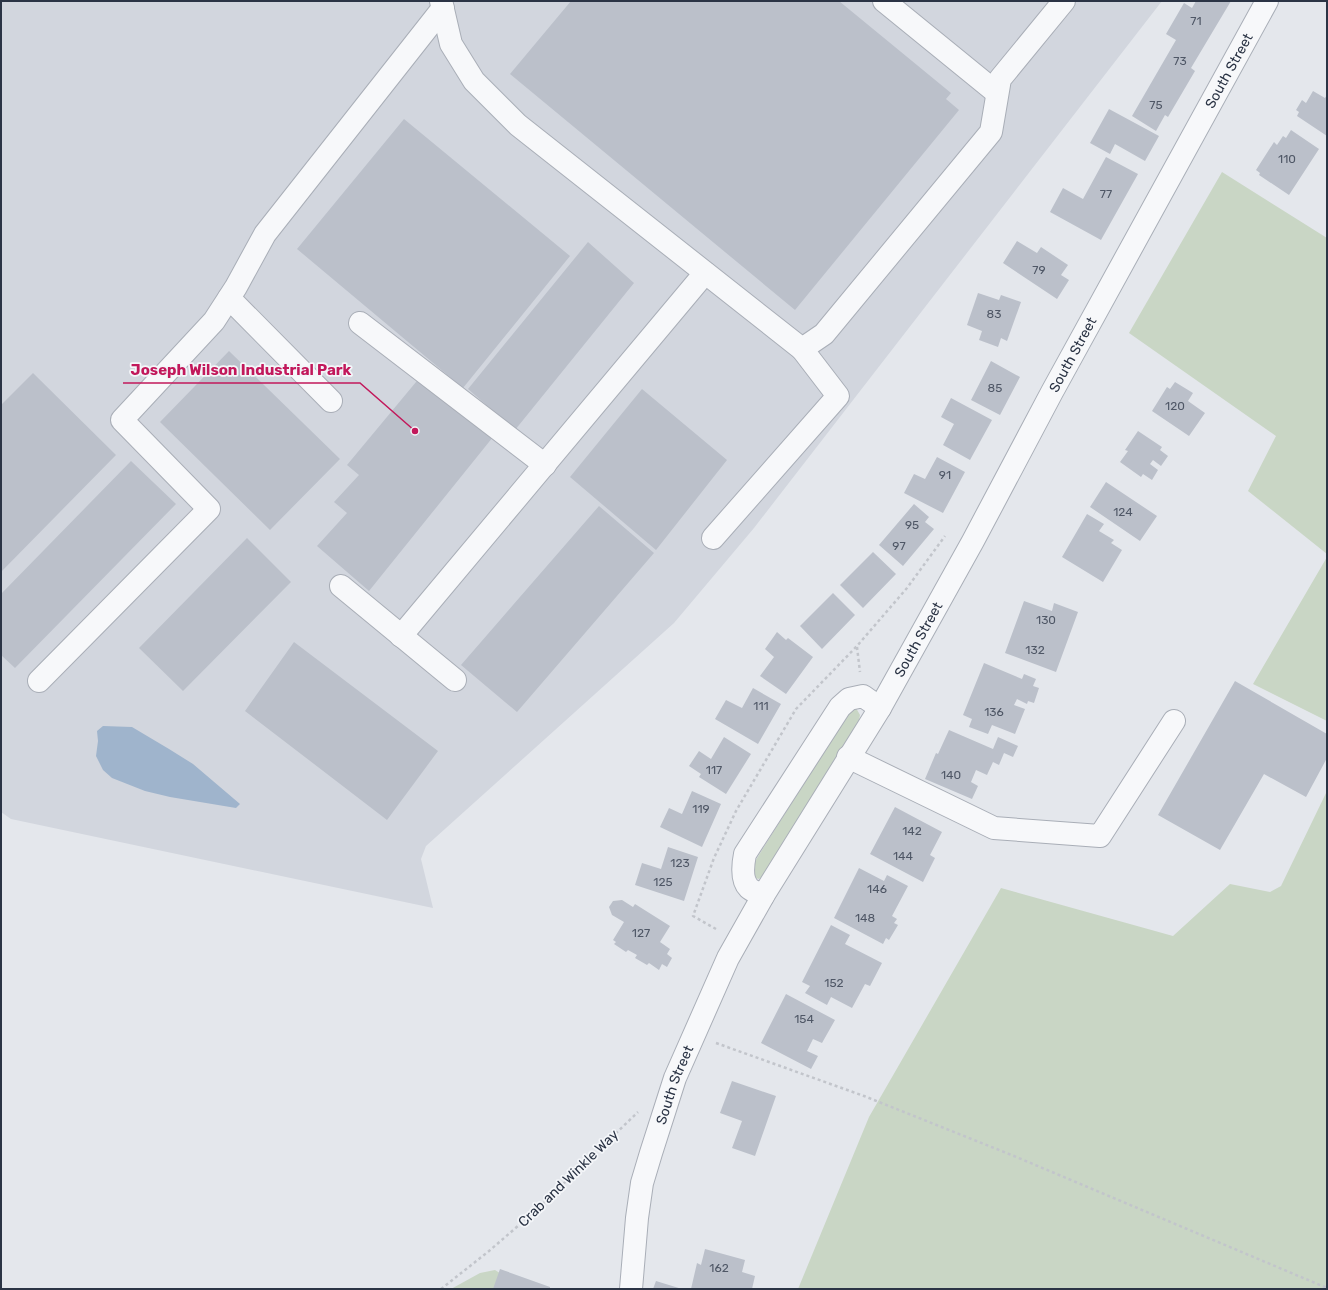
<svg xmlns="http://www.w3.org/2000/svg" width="1328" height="1290" viewBox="0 0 1328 1290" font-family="Rubik,sans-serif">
<rect width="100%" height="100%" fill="#e4e7ec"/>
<path fill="#d2d6de" d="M 1,1 L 1162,1 L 754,528 L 674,623 L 426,846 L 421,859 L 433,908 L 11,819 L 1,812 Z"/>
<path fill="#c9d6c5" d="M 1222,172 L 1327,238 L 1327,554 L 1248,491 L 1276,436 L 1129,333 Z
M 1327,557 L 1327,721 L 1253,684 Z
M 856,708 L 860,715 L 859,720 L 764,875 L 759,879 L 755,878 L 752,866 L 850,710 Z
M 1327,791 L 1327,1289 L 798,1289 L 869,1117 L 1001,888 L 1173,936 L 1230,884 L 1270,892 L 1281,886 Z
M 495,1270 L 506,1277 L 502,1289 L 451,1289 L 480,1273 Z"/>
<path fill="#9fb4cc" d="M 103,726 L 132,727 L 169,749 L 193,764 L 240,804 L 236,808 L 170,797 L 145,791 L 112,778 L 103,770 L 96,756 L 98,741 L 97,731 Z"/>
<path fill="#bbc0ca" d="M 571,1 L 839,1 L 951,93 L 946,99 L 959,110 L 795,310 L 510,74 Z
M 1196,1 L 1231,1 L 1191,68 L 1195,71 L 1168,117 L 1165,115 L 1156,131 L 1132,116 L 1176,40 L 1166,34 L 1184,3 L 1192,8 Z
M 1313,91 L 1325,98 L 1327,95 L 1327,136 L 1297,116 L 1299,112 L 1296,110 L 1302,100 L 1306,103 Z
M 1109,109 L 1159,136 L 1145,161 L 1115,144 L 1110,154 L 1090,143 Z
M 404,119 L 570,256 L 463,388 L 297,249 Z
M 1291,130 L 1319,149 L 1289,195 L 1259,175 L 1260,173 L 1256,170 L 1274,142 L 1277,145 L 1283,136 L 1286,138 Z
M 1106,157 L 1138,174 L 1101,240 L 1050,212 L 1063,188 L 1083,199 Z
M 1017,241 L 1037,253 L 1041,247 L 1068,265 L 1061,275 L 1069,280 L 1057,299 L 1003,263 Z
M 588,242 L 634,283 L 515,430 L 468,389 Z
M 978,293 L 999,300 L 1001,295 L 1021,302 L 1007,341 L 1001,338 L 998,347 L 979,340 L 982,331 L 967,325 Z
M 229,351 L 340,459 L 270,530 L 160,422 Z
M 991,361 L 1020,377 L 1000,415 L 971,400 Z
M 33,373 L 116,455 L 1,572 L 1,405 Z
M 421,376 L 493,437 L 369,591 L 317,546 L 347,513 L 334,502 L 359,475 L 347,465 Z
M 1175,382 L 1193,393 L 1188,401 L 1205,413 L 1189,436 L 1152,411 L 1167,387 L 1170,389 Z
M 642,389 L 727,460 L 656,550 L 570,477 Z
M 951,398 L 992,420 L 970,460 L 943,445 L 954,424 L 941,417 Z
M 1138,431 L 1162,447 L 1160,450 L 1168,456 L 1161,466 L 1153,460 L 1150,464 L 1158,470 L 1152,480 L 1143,474 L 1141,477 L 1120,462 L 1128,451 L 1125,450 Z
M 937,457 L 965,472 L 943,513 L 904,493 L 914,474 L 925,479 Z
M 131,461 L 176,504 L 15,668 L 1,655 L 1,594 Z
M 1106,482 L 1157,516 L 1140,541 L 1090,507 Z
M 914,504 L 929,517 L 925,522 L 934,529 L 903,566 L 879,545 Z
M 599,506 L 654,553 L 517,712 L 461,665 Z
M 1087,514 L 1104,524 L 1099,531 L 1114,540 L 1111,543 L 1122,550 L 1103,582 L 1062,557 Z
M 247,538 L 291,582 L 183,691 L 139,648 Z
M 873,552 L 896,574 L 863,608 L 840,585 Z
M 833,593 L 855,615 L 822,649 L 800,626 Z
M 1024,601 L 1052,611 L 1054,603 L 1078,612 L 1056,672 L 1005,653 Z
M 777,632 L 786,640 L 788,638 L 813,657 L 786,694 L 760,676 L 774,657 L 765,649 Z
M 294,642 L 438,751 L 387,820 L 245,711 Z
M 984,663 L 1022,679 L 1024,674 L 1036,679 L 1033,686 L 1039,688 L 1034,703 L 1028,701 L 1027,704 L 1017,699 L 1014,705 L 1025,709 L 1015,734 L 992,725 L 988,734 L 969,727 L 972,719 L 963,715 Z
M 1235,681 L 1327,734 L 1327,758 L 1306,797 L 1264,774 L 1220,850 L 1158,815 Z
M 753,688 L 781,704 L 758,744 L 715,719 L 726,700 L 742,708 Z
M 949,730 L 993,749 L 998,737 L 1018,746 L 1013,757 L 1004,753 L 999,765 L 993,762 L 987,775 L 976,770 L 971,782 L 978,786 L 972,799 L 925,779 L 936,753 L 938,754 Z
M 724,737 L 751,754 L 726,794 L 699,777 L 701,774 L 689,766 L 699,751 L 711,759 Z
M 692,791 L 721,804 L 702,847 L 660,827 L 669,808 L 682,814 Z
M 895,807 L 942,832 L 930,855 L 935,858 L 923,882 L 870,854 Z
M 668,847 L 698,857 L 684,901 L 635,885 L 642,863 L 661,869 Z
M 859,868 L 884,881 L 887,875 L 908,886 L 892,916 L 897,919 L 894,923 L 898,925 L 889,940 L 886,938 L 883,944 L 834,918 Z
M 622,900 L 633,907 L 635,904 L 670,926 L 660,942 L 670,949 L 667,954 L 672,958 L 667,967 L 662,964 L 659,970 L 649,963 L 647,965 L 635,958 L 637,955 L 628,950 L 626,952 L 614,944 L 616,942 L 613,940 L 624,922 L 612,915 L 609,907 L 613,901 Z
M 831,925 L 850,935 L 845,944 L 882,963 L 870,986 L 865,984 L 852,1008 L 831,997 L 827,1005 L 805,993 L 810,986 L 802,982 Z
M 786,994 L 835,1020 L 822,1043 L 813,1039 L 807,1051 L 818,1056 L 811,1069 L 761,1043 Z
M 732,1081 L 776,1096 L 755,1156 L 732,1148 L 742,1121 L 720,1113 Z
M 705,1249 L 745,1260 L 742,1272 L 755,1276 L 752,1289 L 691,1289 L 697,1263 L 701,1265 Z
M 500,1269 L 550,1287 L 550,1289 L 493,1289 Z
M 656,1281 L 682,1289 L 653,1289 Z"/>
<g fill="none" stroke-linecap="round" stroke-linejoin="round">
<defs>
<g id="minor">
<path d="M 441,1 L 451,44 L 474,81 L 518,125 L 802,349 L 824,334 L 991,132 L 1000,79 L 1064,1"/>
<path d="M 884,1 L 997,93"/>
<path d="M 229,298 L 331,401"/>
<path d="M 360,323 L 545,465"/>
<path d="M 713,538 L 838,396 L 802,349"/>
<path d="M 341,586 L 455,680"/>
<path d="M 401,636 L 705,273"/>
<path d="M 39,681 L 209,509 L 122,420 L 214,321 L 236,287 L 265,234 L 443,8"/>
<path d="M 848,757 L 994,828 L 1100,836 L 1174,721"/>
<path d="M 763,896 C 759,893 752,891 749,888 C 741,880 743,864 745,854 L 840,707 L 849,699 L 863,696 L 880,708"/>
<path id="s1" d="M 631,1289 L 637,1218 L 642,1183 L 651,1153 L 675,1078 L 728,958 L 763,896 L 880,708 L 973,541 L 1052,392 L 1267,1"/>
</g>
</defs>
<use href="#minor" stroke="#a9aeb7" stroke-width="24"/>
<path stroke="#c2c5cb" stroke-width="2.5" stroke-dasharray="3 3" stroke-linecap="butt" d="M 857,647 L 860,672
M 716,929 L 693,916 L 714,858 L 736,811 L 796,709 L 857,646 L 907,588 L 945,536
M 716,1043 L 864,1096 L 1014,1156 L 1327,1288
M 441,1289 L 489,1251 L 533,1213 L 638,1112"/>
<use href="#minor" stroke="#f7f8fa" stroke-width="22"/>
</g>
<g text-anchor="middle" stroke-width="3.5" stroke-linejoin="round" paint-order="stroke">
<g font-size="12" fill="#4f5766">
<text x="1196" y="25">71</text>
<text x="1180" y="65">73</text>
<text x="1156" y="109">75</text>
<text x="1287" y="163">110</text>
<text x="1106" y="198">77</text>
<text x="1039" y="274">79</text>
<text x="994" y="318">83</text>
<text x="995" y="392">85</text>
<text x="1175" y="410">120</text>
<text x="945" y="479">91</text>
<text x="1123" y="516">124</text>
<text x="912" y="529">95</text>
<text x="899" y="550">97</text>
<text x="1046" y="624">130</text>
<text x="1035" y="654">132</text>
<text x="761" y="710">111</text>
<text x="994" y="716">136</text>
<text x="714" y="774">117</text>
<text x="951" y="779">140</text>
<text x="701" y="813">119</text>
<text x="912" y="835">142</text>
<text x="903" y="860">144</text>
<text x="680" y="867">123</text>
<text x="663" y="886">125</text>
<text x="877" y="893">146</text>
<text x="865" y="922">148</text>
<text x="641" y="937">127</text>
<text x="834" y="987">152</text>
<text x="804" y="1023">154</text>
<text x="719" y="1272">162</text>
</g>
<g font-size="14" fill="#2b3445" stroke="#f4f6f9">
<text dy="5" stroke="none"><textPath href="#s1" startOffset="1367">South Street</textPath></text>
<text dy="5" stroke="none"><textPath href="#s1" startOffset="1043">South Street</textPath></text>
<text dy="5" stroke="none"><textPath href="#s1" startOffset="719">South Street</textPath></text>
<text dy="5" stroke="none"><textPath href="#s1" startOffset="210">South Street</textPath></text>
<text transform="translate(568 1178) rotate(-44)" y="5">Crab and Winkle Way</text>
</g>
</g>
<path fill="none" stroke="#c2185b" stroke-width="1.5" d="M415 431L360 383H123"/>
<circle fill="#c2185b" stroke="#f4f6f9" stroke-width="1.5" cx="415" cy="431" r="4"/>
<g font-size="15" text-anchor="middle" font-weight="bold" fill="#c2185b" stroke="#f4f6f9" stroke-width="3.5" stroke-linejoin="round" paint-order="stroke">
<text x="241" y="375">Joseph Wilson Industrial Park</text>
</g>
<rect width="1328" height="1290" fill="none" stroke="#2b3445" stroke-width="4"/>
</svg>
